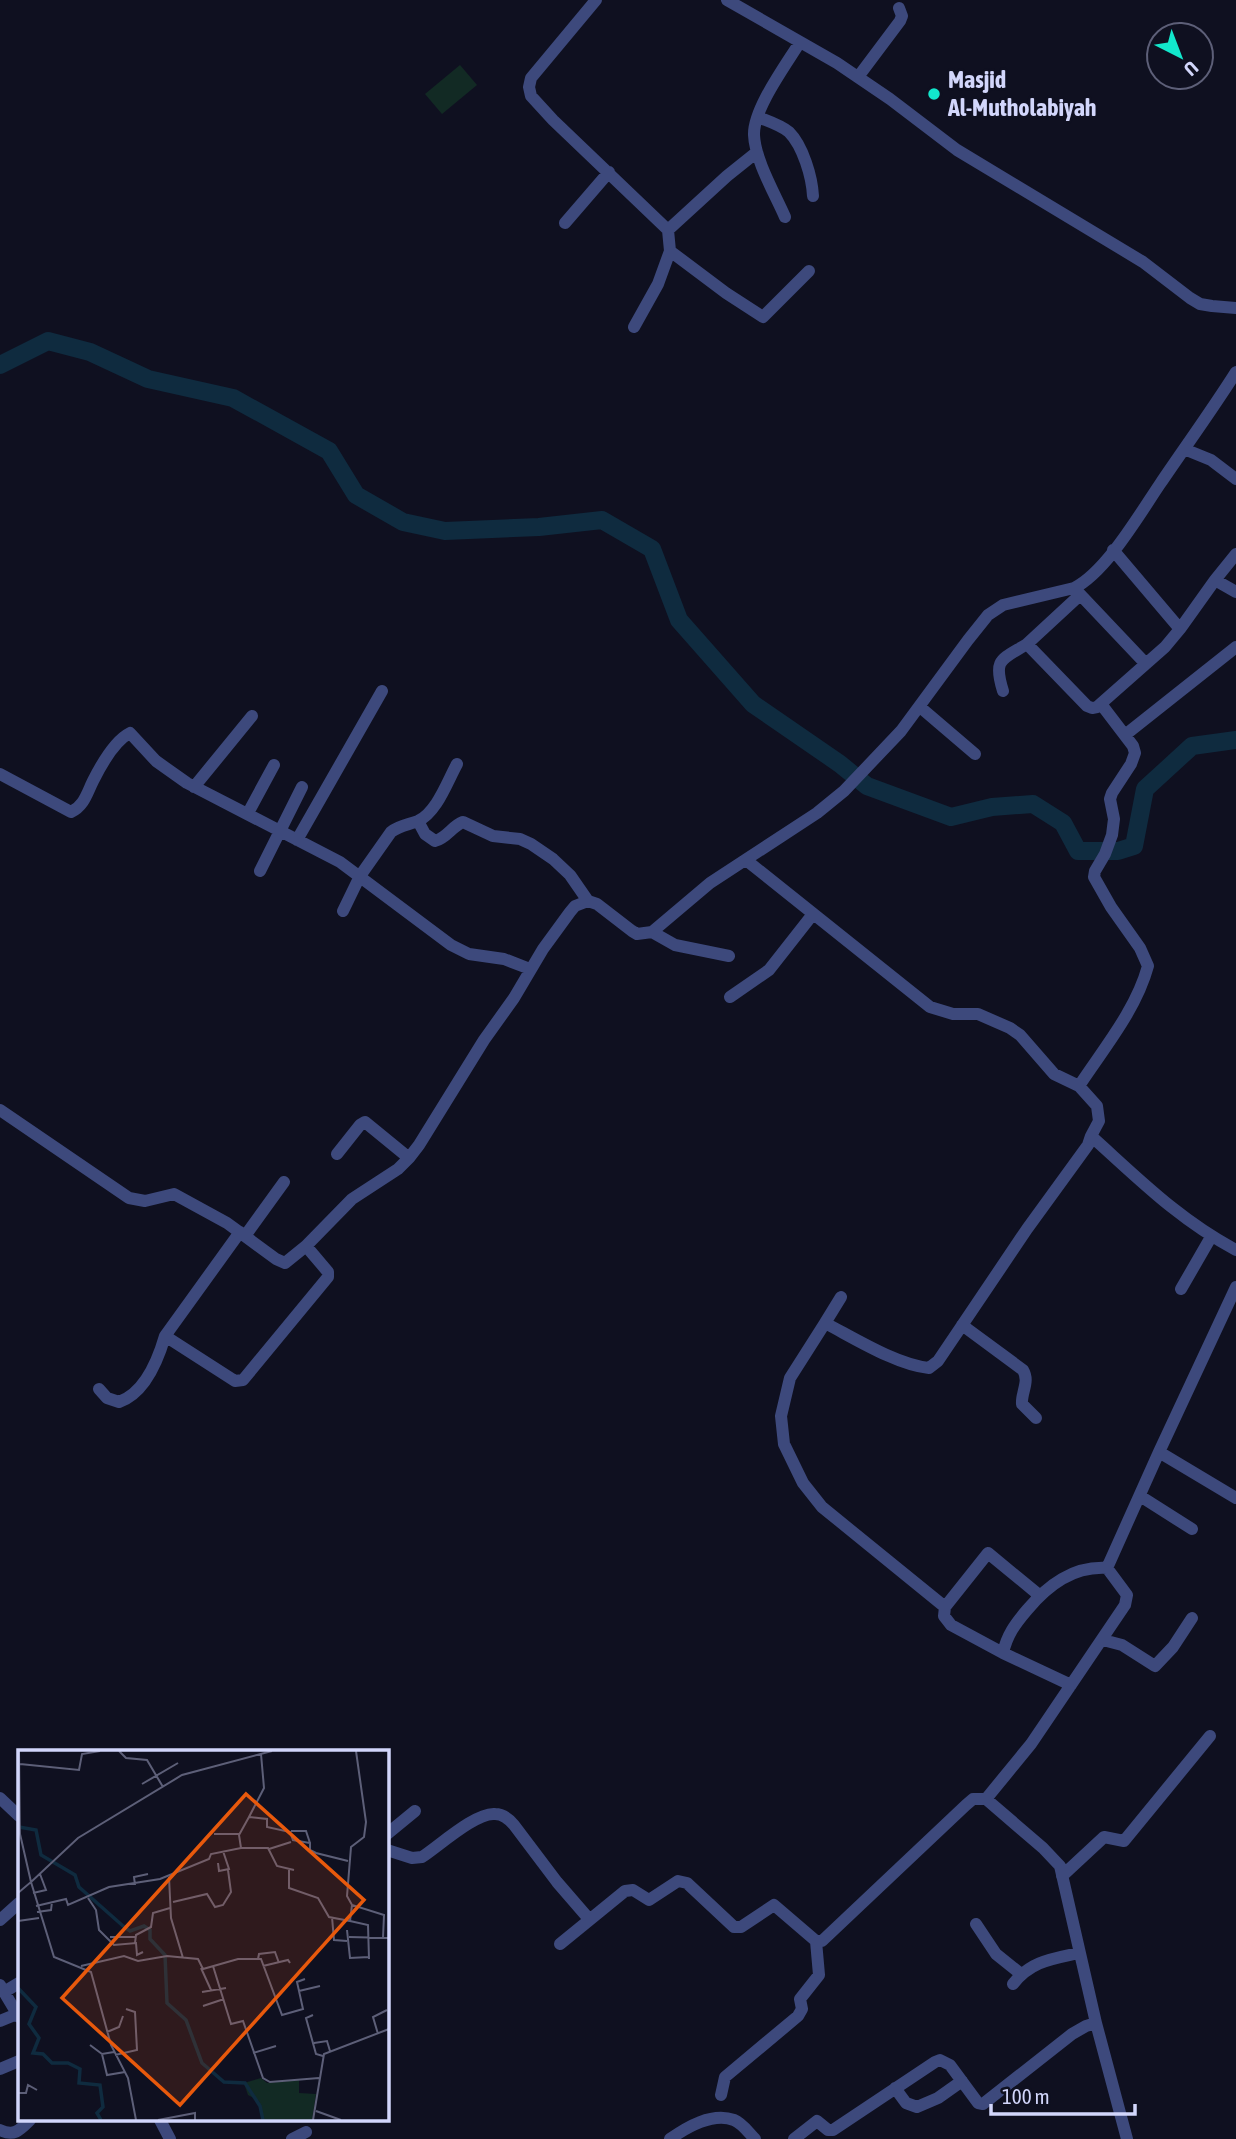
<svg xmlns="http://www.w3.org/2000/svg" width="1236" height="2139" viewBox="0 0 1236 2139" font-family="'Asap Condensed',sans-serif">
<rect width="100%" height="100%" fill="#0f1020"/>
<path fill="#122a24" d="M 460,65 L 477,85 L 442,114 L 425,94 Z"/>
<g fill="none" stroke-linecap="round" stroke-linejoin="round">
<path stroke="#0f2b3f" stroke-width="18" d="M 0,365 L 48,341 L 90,352 L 148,379 L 233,398 L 329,451 L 356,495 L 403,522 L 445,531 L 539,527 L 602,520 L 652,549 L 679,620 L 753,704 L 840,764 L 867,786 L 951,817 L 992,807 L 1033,804 L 1063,823 L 1078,851 L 1118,851 L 1134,846 L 1145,789 L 1192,746 L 1236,740"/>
<path stroke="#3d497c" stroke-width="12" d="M 596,0 L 531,78 L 529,87 L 531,96 L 553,120 L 668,230 L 670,251 L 726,293 L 763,317 L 809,271
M 727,0 L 837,63 L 890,99 L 957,150 L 1143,262 L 1190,298 L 1200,304 L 1212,306 L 1236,308
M 858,77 L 900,21 L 902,16 L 899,8
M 758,117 C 768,121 781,125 789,132 C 803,146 812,177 813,196
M 785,217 C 775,194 755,160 754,135 C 753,109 786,65 800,42
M 565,223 L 609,172
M 668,230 L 727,176 L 757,152
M 634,327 L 658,284 L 670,251
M 1184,449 L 1211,460 L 1236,479
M 1113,550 L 1180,629
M 1215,580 L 1236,554
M 1074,588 L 1146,664
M 1027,644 L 1080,595
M 1003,691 C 993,659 1001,660 1027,644 L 1087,706 L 1092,708 L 1097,707 L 1165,647 L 1180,629 L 1215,580 L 1236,592
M 920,707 L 975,754
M 1125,735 L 1236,647
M 0,774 L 71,812 C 84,806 87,793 93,781 C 101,765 114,741 130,733 L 156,761 L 187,783 L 340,862 L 451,945 L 469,954 L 504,959 L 530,969
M 194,787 L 252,716
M 248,813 L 274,765
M 418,821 L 425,834 L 435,841 C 447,838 452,826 463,822 L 493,836 L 520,839 L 531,844 L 553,859 L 570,875 L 588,901
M 297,840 L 382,691
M 746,860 L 930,1007 L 953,1014 L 978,1014 L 1010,1028 L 1020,1035 L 1054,1074 L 1079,1086 L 1097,1106 L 1099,1121 L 1091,1136 C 1139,1179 1178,1219 1236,1250
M 260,871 L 302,787
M 343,911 L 360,876 L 391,832 C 400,825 408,825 418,821 C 437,812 447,782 457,764
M 652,932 L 675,945 L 729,956
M 730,997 L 769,970 L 813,914
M 1079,1086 C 1104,1048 1136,1010 1148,966 L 1140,948 L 1111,907 L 1094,877 L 1095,871 L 1105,854 L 1112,835 L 1114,819 L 1110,799 L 1112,793 L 1131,764 L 1135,753 L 1133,746 L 1101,704
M 0,1110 L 129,1198 L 145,1201 L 174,1194 L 227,1223 L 276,1259 L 285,1263 L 306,1246 L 352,1199 L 398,1169 L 409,1158 L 419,1145 L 484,1040 L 514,998 L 543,949 L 570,912 L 575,906 L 588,901 L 597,904 L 632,931 L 637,934 L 652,932 L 710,883 L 817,813 L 844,791 L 901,731 L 968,640 L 988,615 L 1003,605 L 1074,588 C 1106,572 1139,515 1160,484 C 1185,447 1212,410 1236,372
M 337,1154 L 360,1125 L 365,1122 L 409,1158
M 245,1236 L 284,1182
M 1181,1289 L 1211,1237
M 825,1323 L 841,1297
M 962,1325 L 1023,1370 C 1030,1382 1021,1392 1022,1404 L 1036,1418
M 165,1336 L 235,1381 L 243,1380 L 328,1277 L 328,1272 L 306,1246
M 99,1389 L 107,1398 L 119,1402 C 145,1393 158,1360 165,1336 L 240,1232
M 1159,1452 L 1236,1498
M 1140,1496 L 1192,1529
M 1039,1595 L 988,1553 L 945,1607 L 944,1616 L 951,1625 L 1003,1653 L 1071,1685
M 945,1607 L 822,1507 L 803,1483 L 784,1444 L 781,1416 L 790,1378 L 825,1323 C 854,1338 897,1365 929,1368 L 938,1361 L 1027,1229 L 1088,1145 L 1091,1136
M 1103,1640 L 1122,1645 L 1155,1666 L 1173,1647 L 1192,1618
M 1003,1653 C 1007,1635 1015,1624 1027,1610 C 1048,1585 1073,1566 1107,1568
M 0,1798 L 19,1816
M 986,1799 L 1043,1848 L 1060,1866 L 1096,2023
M 387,1834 L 415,1811
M 387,1850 L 412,1858 L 422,1857 C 439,1846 476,1812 495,1814 C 503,1814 509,1819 514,1825 L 557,1882 L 589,1919
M 1062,1876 L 1104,1837 L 1124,1841 L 1210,1736
M 0,1920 L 19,1903
M 976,1924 L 996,1954 L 1021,1974
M 560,1944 L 625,1891 L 633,1890 L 649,1900 L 678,1881 L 687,1883 L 734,1927 L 741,1927 L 774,1905 L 816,1941 L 822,1941 L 966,1805 L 973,1799 L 986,1799 L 1031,1744 L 1125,1605 L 1127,1595 L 1107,1568 L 1159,1452 L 1236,1287
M 1013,1984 C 1031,1961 1052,1959 1079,1953
M 0,1985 L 19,2017
M 4,1992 L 19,1983
M 0,2021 L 17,2014
M 0,2069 L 19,2061
M 895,2088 L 906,2103 L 917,2107 L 938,2098 L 962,2081
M 721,2095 L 725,2077 L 798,2016 L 802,2009 L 800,1999 L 819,1975 L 816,1941
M 160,2120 L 170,2139
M 0,2130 C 14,2137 20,2130 30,2120
M 292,2139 L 306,2132
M 670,2139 C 687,2127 712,2112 734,2120 C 742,2123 749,2133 755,2139
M 794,2139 L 817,2121 L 828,2130 L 833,2130 L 935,2062 L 940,2060 L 950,2065 L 978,2103 L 983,2104 L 1072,2034 L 1086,2026 L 1096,2023 L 1127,2139"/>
</g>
<circle fill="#12e7cc" stroke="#0f1020" stroke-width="2.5" cx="934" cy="94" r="7"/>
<g text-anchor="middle" stroke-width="5" stroke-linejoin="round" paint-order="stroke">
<g font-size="24" font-weight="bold" fill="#d2d6fb" stroke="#0f1020" text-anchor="start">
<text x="948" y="88">Masjid<tspan x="948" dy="28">Al-Mutholabiyah</tspan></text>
</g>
</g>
<g transform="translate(18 1750)">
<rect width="371" height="371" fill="#0f1020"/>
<path d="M 243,328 L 249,333 L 281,330 L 281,343 L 298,344 L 294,370 L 245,370 L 241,351 L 230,345 L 226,333 Z" fill="#122a24"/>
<path fill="none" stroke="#0f2b3f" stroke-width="3.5" d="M 1,77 L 18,80 L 23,105 L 57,125 L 61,137 L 105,176 L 112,181 L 126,176 L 132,180 L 132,189 L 147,205 L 149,253 L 168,270 L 184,313 L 206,332 L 227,333 L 242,356 L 245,370M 0,238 L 18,257 L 11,274 L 21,288 L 15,303 L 25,304 L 34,313 L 50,313 L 62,319 L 61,333 L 82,335 L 85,357 L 79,363 L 83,370"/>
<path fill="none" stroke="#5d5f78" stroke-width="2" d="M 101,1 L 108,8 L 129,10 L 145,37M 338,1 L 348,72 L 346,87 L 333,97 L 329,146 L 334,155 L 366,165 L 365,188M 243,4 L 246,38 L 231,67 L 249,69 L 249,77 L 272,82 L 275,90 L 292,93 L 292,100 L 298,103 L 330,111M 2,14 L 61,20 L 64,4 L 82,1M 124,34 L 160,13M 273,81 L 288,81 L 292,93M 196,84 L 221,84M 223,98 L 221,85 L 231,67M 251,99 L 273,92M 200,113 L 201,121 L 211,119 L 205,101M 271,120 L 271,138 L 300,148 L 311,167 L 332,171 L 334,155M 151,127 L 153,168 L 165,208M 117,135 L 116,127 L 130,124M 0,143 L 13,132 L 2,84 L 1,1M 15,143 L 28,140 L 22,124M 70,148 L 78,160 L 81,180 L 96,195 L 118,193 L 119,205 L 125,202M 155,152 L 189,144 L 197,157 L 205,155 L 213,142 L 210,120M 18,156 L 48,149 L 50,155 L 91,137 L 142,129 L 191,109 L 193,104 L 223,98 L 250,98 L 259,116 L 276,120M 19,162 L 33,160 L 34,152M 314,167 L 316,190 L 329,191M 0,171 L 21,168M 332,171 L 350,175 L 351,209M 329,180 L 332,208 L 351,207M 92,187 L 118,187M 331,187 L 371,188M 117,193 L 118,185 L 133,177 L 135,163 L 152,158M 240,209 L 241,204 L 257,202 L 261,213M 63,216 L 106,206 L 120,211 L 149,206 L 180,209 L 185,219 L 220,209 L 243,209 L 264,265 L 285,259 L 279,232 L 287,229M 195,216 L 213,274 L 225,271 L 245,328 L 252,332 L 301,328M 245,216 L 270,210 L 272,213M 183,218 L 193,240M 281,241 L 302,236M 184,242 L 208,238M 185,256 L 206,249M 295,265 L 288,268 L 298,304 L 305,306M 89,282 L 101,277 L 105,266M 360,284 L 355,267 L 369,260M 296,293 L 309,291 L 312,301M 72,295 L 84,304 L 96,302M 235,303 L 258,296M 84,304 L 89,325 L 107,322M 97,305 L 119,300 L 117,262 L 108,259M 0,343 L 8,343 L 10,335 L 19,340M 298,361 L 323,370M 118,370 L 110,328 L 93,295 L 73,222 L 36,207 L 13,132 L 60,88 L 164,25 L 254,1M 140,370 L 177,363 L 177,370M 295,370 L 306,304 L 371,279"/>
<path fill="#e8590c" fill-opacity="0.15" stroke="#e8590c" stroke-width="3.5" d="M 228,44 L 346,150 L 162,355 L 44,248 Z"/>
<rect width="371" height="371" fill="none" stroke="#d2d6fb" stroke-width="3.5"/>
</g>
<g transform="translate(1180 56) rotate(138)"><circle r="33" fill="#0f1020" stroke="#5d5f78" stroke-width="2"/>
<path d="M0-5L12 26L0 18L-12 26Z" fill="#12e7cc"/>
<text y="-10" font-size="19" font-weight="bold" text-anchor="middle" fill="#d2d6fb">U</text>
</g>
<path d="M991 2104v10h144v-10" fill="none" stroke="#d2d6fb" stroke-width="3.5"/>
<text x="1002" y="2104" font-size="21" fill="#d2d6fb" stroke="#0f1020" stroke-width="5" paint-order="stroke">100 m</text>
</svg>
